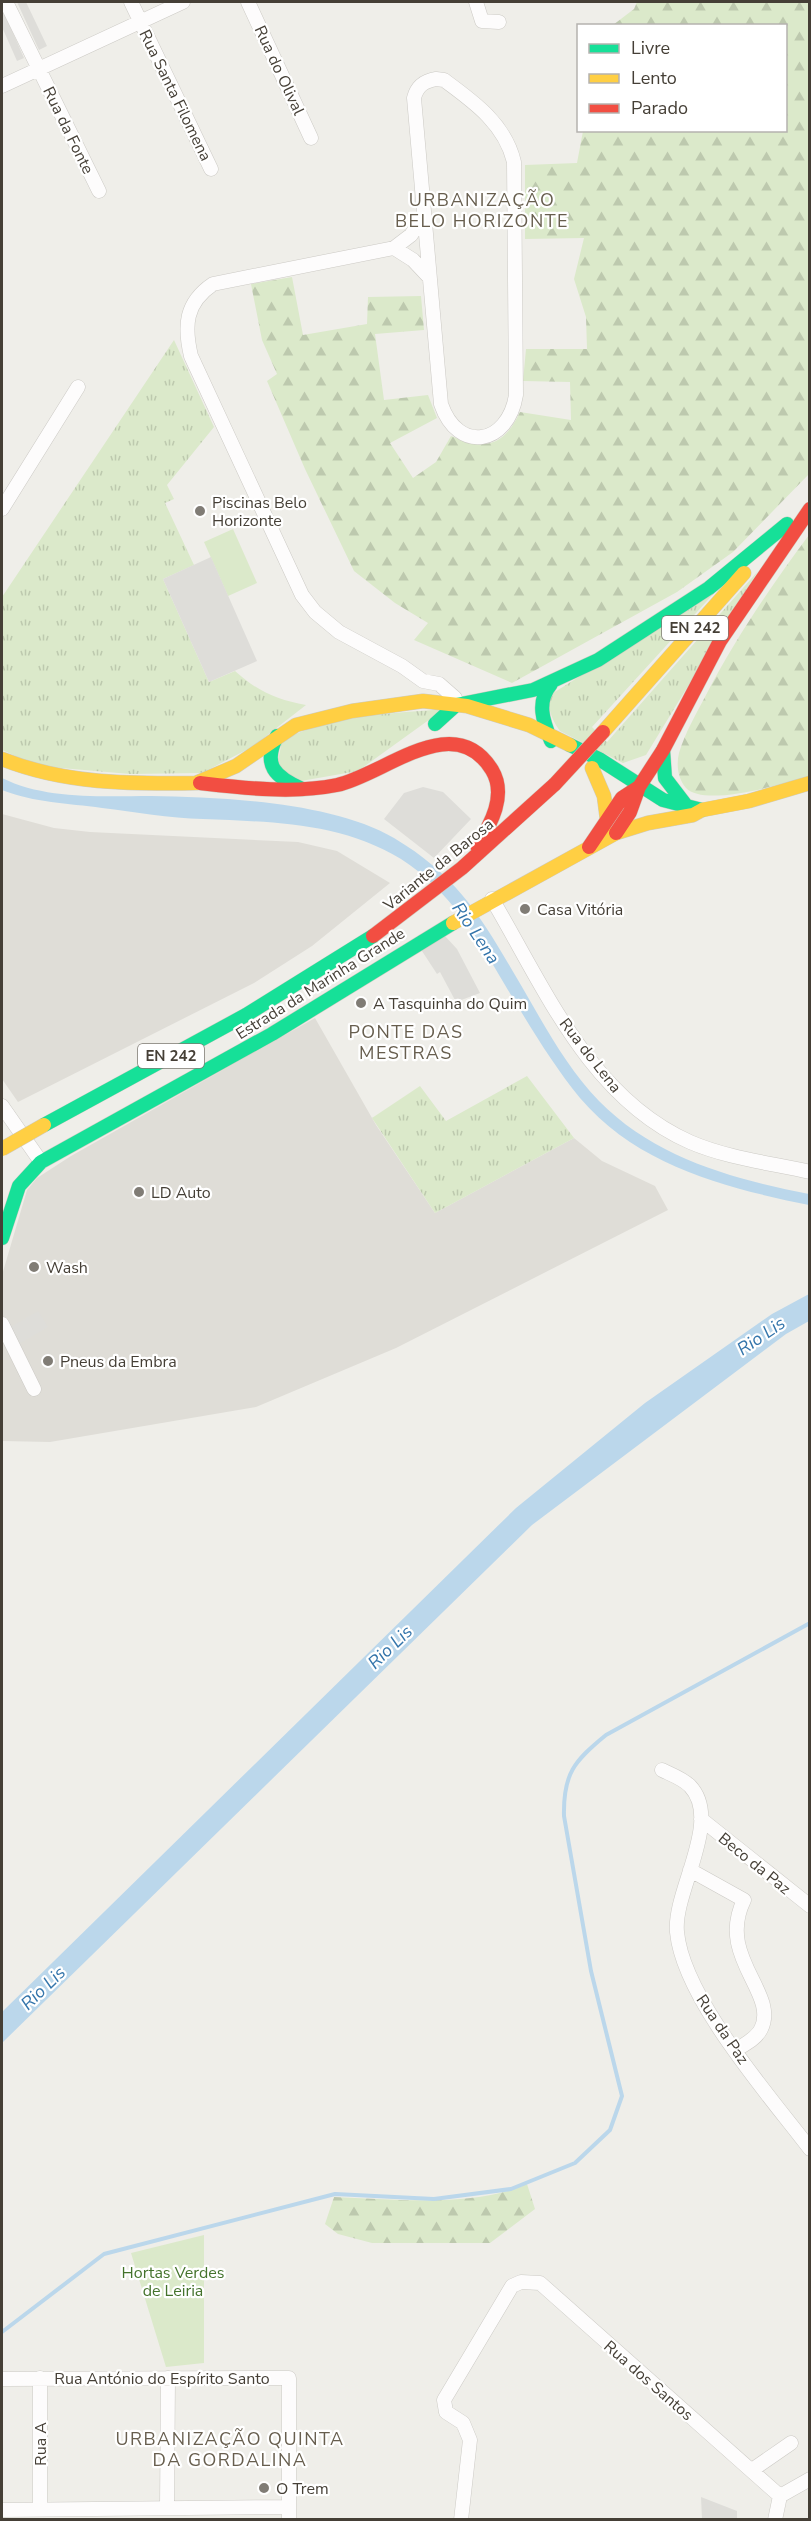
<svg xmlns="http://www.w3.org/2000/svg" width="811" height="2521" viewBox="0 0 811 2521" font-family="'Nunito Sans',sans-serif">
<defs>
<pattern id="grass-tufts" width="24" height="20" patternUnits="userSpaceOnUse" patternTransform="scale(1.5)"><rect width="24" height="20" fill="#dbe9ca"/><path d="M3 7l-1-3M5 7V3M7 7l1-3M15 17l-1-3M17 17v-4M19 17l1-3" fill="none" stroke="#bdc9ae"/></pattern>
<pattern id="forest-firs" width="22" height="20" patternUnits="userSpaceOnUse" patternTransform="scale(1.5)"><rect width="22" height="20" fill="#dbe9ca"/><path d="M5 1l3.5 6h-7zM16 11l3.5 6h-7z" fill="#bdc9ae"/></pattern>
</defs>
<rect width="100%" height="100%" fill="#efeee9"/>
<path fill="#dfddd7" d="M 2,814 L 54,828 L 90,832 L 298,842 L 337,851 L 390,883 L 312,946 L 254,983 L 18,1102 L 2,1079 Z
M 315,1018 L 376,1125 L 435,1213 L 574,1138 L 602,1161 L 655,1186 L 668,1210 L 396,1348 L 256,1407 L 50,1442 L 2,1441 L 2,1275 L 27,1190 L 37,1178 L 71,1156 Z"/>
<path fill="url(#grass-tufts)" d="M 174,340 L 214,427 L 167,485 L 174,499 L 165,503 L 194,565 L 163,579 L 209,682 L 235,671 C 257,691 277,700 306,705 L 252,747 L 202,773 L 130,774 L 38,766 L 2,750 L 2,597 Z
M 758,571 L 646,755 L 623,763 L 560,731 C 553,722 546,707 550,695 L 717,590 L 592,727 L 607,742 Z
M 444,709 L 358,771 L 301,781 L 277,766 L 282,741 C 330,714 390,714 444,709 Z
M 527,1076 L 574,1138 L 435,1213 L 372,1118 L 420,1086 L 446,1121 Z"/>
<path fill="url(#forest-firs)" d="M 637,2 L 809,2 L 809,474 L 733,552 L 677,592 L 512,683 L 414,640 L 428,623 L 395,603 L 354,571 L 305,469 L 267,381 L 277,374 L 262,340 L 251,284 L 292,277 L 303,335 L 367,324 L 368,297 L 421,296 L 424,330 L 375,334 L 384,400 L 428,395 L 437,418 L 390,443 L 413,478 L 436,462 L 451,436 C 485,451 504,446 520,412 L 571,420 L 570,382 L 523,381 L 526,349 L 587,349 L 586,317 L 574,279 L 584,238 L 525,239 L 525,165 L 577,163 L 583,131 L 786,130 L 786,26 L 613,25 L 634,9 Z
M 809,535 L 809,776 C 786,783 705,808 686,788 C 678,779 676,765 679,753 C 685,733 696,714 706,695 C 735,639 771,586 809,535 Z
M 527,2184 L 535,2209 L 490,2243 L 372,2243 L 338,2234 L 325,2224 L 334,2197 C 393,2199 472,2208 527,2184 Z"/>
<path fill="#dbe9ca" d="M 233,529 L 257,583 L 228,596 L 204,542 Z
M 204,2235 L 204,2363 L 166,2367 L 131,2253 Z"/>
<path fill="#deddd9" d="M 17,2 L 26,2 L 47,46 L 39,50 Z
M 2,8 L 24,58 L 17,61 L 2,27 Z
M 211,557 L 257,661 L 209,682 L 163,579 Z
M 423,787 L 443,792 L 471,819 L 434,858 L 384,819 L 404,793 Z
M 445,936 L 457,949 L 480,993 L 456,1002 L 440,972 L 437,974 L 420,948 Z
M 38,1311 L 48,1327 L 19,1344 L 9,1328 Z
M 701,2497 L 737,2511 L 737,2519 L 702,2519 Z"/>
<path fill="#bbd7eb" d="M 2,778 C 46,800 103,796 151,796 C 222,797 332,802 394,838 C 456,875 480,915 515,975 C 540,1017 564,1065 599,1101 C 655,1158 733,1179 809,1194 L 809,1205 C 726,1188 638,1166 580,1098 C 552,1064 528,1023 505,985 C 477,937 449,890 401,859 C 340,822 272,822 203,819 C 169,818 135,812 102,808 C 67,803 35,803 2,790 Z
M 809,1294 L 809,1321 L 786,1334 L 532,1525 L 2,2043 L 2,2012 L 516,1508 L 645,1403 L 772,1314 Z"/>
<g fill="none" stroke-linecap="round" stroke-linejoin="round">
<path stroke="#bbd7eb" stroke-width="4" d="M 2,2332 L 104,2254 L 335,2194 L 434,2199 L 511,2189 L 575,2163 L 610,2130 L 622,2096 L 591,1971 L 564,1816 C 563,1774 574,1761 606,1735 L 810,1623"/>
<defs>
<path id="street" d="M 6,2 L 99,191
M 131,2 L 211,169
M 248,2 L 311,138
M 476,2 L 482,21 L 499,22
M 436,79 L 444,80 C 474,102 505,124 514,162 L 516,395 C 508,445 458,454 441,404 L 414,98 C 417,86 424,81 436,79 Z
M 2,86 L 183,2
M 424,215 L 411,235 L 394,248 L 213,284 C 185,303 184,326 191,356 L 302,595 L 315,612 L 339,632 L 402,666 L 423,681 L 439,684 L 455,698 L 456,705
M 394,248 L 413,260 L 429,277
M 2,509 L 78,387
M 492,899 C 544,987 590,1098 690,1142 C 727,1158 770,1163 810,1172
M 2,1106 L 41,1162
M 2,1324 L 34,1389
M 662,1770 C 672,1775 682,1778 690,1786 C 723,1821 673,1891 677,1932 C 683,1998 769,2095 810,2149
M 701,1819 L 810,1906
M 690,1870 L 744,1900 C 716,1957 779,1993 761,2029 C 756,2039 745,2044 736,2050
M 40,2378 L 40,2509
M 2,2379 L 289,2378 L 289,2520
M 752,2470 L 791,2443
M 167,2508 L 168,2378
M 2,2510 L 289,2507
M 461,2520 L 470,2440 L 463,2423 L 446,2412 L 444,2400 L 512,2286 L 521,2282 L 540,2283 L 780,2496
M 775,2520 L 780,2496 L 810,2479"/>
<path id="fast" d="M 551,684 C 536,702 543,721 551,741
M 435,724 L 456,705 L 533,690 L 598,660 L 709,588 L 787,524
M 277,736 C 262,765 275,777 302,789
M 570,745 L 599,759 L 663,800 L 702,810
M 663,750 L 665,778 L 688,808
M 44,1125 L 246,1015 L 373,936
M 2,1238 L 19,1186 L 41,1162 L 272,1034 L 453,923"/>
<path id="slow" d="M 603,732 L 744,573
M 2,759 C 65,784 129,784 196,783
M 592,768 L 604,796 L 607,819
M 196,783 L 236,766 L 296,725 L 352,711 L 423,701 L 467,706 L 529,725 L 570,745
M 453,923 L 616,833 L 648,823 L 693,815 L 702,810 L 749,801 L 810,783"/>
<path id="jam" d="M 200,783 C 244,788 293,794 337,785 C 384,775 454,708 492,770 C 507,795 491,824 477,846
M 616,833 L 630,812 L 639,787 L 663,750 L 720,641 L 810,509
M 589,847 L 622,798 L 639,787
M 373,936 L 462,868 L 555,784"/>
</defs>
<use href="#street" stroke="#cccac5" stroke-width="15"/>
<use href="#fast" stroke="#cecbc0" stroke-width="15"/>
<use href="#slow" stroke="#cecbc0" stroke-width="15"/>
<use href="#jam" stroke="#cecbc0" stroke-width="15"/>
<use href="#street" stroke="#fdfcfc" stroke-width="14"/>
<use href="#fast" stroke="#16e098" stroke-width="14"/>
<use href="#slow" stroke="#ffcf43" stroke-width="14"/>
<use href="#jam" stroke="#f24e42" stroke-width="14"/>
<defs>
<path id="slow-bridge" d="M 2,1149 L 44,1125"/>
<path id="jam-bridge" d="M 555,784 L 603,732"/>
</defs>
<use href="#slow-bridge" stroke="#d0cab8" stroke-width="15" stroke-linecap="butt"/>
<use href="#jam-bridge" stroke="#d0cab8" stroke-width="15" stroke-linecap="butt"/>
<use href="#slow-bridge" stroke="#ffcf43" stroke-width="14"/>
<use href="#jam-bridge" stroke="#f24e42" stroke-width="14"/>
</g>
<g fill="#807c75" stroke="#fff" stroke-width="2">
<circle cx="200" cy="511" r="6"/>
<circle cx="525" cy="909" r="6"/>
<circle cx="361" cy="1003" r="6"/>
<circle cx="139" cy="1192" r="6"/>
<circle cx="34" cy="1267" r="6"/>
<circle cx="48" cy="1361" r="6"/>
<circle cx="264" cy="2488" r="6"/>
</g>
<g text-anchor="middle" stroke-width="4.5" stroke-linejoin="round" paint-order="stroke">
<g fill="#fff" stroke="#7d7972" stroke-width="1.5">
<rect x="662" y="616" width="66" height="24" rx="4.5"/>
<rect x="138" y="1044" width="66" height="24" rx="4.5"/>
</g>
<g font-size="15" font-weight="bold" fill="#453f36">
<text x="695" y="633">EN 242</text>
<text x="171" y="1061">EN 242</text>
</g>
<g font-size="16" fill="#453f36" stroke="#fff">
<text transform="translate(280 70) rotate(65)" y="6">Rua do Olival</text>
<text transform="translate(176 95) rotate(64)" y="6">Rua Santa Filomena</text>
<text transform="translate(69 130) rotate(64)" y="6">Rua da Fonte</text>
<text transform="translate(438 864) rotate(-39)" y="6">Variante da Barosa</text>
<text transform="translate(320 983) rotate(-32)" y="6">Estrada da Marinha Grande</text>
<text transform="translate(591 1055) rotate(52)" y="6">Rua do Lena</text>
<text transform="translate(755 1863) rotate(39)" y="6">Beco da Paz</text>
<text transform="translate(723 2029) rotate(56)" y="6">Rua da Paz</text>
<text x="162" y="2384">Rua António do Espírito Santo</text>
<text transform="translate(649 2380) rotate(41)" y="6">Rua dos Santos</text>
<text transform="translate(40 2444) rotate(-90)" y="6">Rua A</text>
</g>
<g font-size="16" fill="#453f36" stroke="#fff" text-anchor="start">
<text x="212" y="508">Piscinas Belo<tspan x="212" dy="18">Horizonte</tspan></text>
<text x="537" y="915">Casa Vitória</text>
<text x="373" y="1009">A Tasquinha do Quim</text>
<text x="151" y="1198">LD Auto</text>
<text x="46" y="1273">Wash</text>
<text x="60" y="1367">Pneus da Embra</text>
<text x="276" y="2494">O Trem</text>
</g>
<g font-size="16" fill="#44732c" stroke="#fff">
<text x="173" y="2278">Hortas Verdes<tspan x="173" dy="18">de Leiria</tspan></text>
</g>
<g font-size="18" letter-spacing="1.5" fill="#675e4e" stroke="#fff">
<text x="482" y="206">URBANIZAÇÃO<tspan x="482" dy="21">BELO HORIZONTE</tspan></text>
<text x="406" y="1038">PONTE DAS<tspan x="406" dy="21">MESTRAS</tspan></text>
<text x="230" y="2445">URBANIZAÇÃO QUINTA<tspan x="230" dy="21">DA GORDALINA</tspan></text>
</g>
<g font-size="18" font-style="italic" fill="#3475ab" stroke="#fff">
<text transform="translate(476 933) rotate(56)" y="6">Rio Lena</text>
<text transform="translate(761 1336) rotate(-34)" y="6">Rio Lis</text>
<text transform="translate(390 1647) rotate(-44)" y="6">Rio Lis</text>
<text transform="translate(43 1988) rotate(-44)" y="6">Rio Lis</text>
</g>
</g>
<rect width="811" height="2521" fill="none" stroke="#453f36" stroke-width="6"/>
<rect x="577" y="24" width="210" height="108" fill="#ffffff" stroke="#b5b2af" stroke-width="1.5"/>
<rect x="589" y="44" width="30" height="9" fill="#16e098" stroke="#b5b2af" stroke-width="1.5"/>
<text x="631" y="54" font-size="18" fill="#453f36">Livre</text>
<rect x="589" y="74" width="30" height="9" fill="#ffcf43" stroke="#b5b2af" stroke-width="1.5"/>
<text x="631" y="84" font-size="18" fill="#453f36">Lento</text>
<rect x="589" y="104" width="30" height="9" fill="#f24e42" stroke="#b5b2af" stroke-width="1.5"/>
<text x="631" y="114" font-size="18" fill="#453f36">Parado</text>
</svg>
